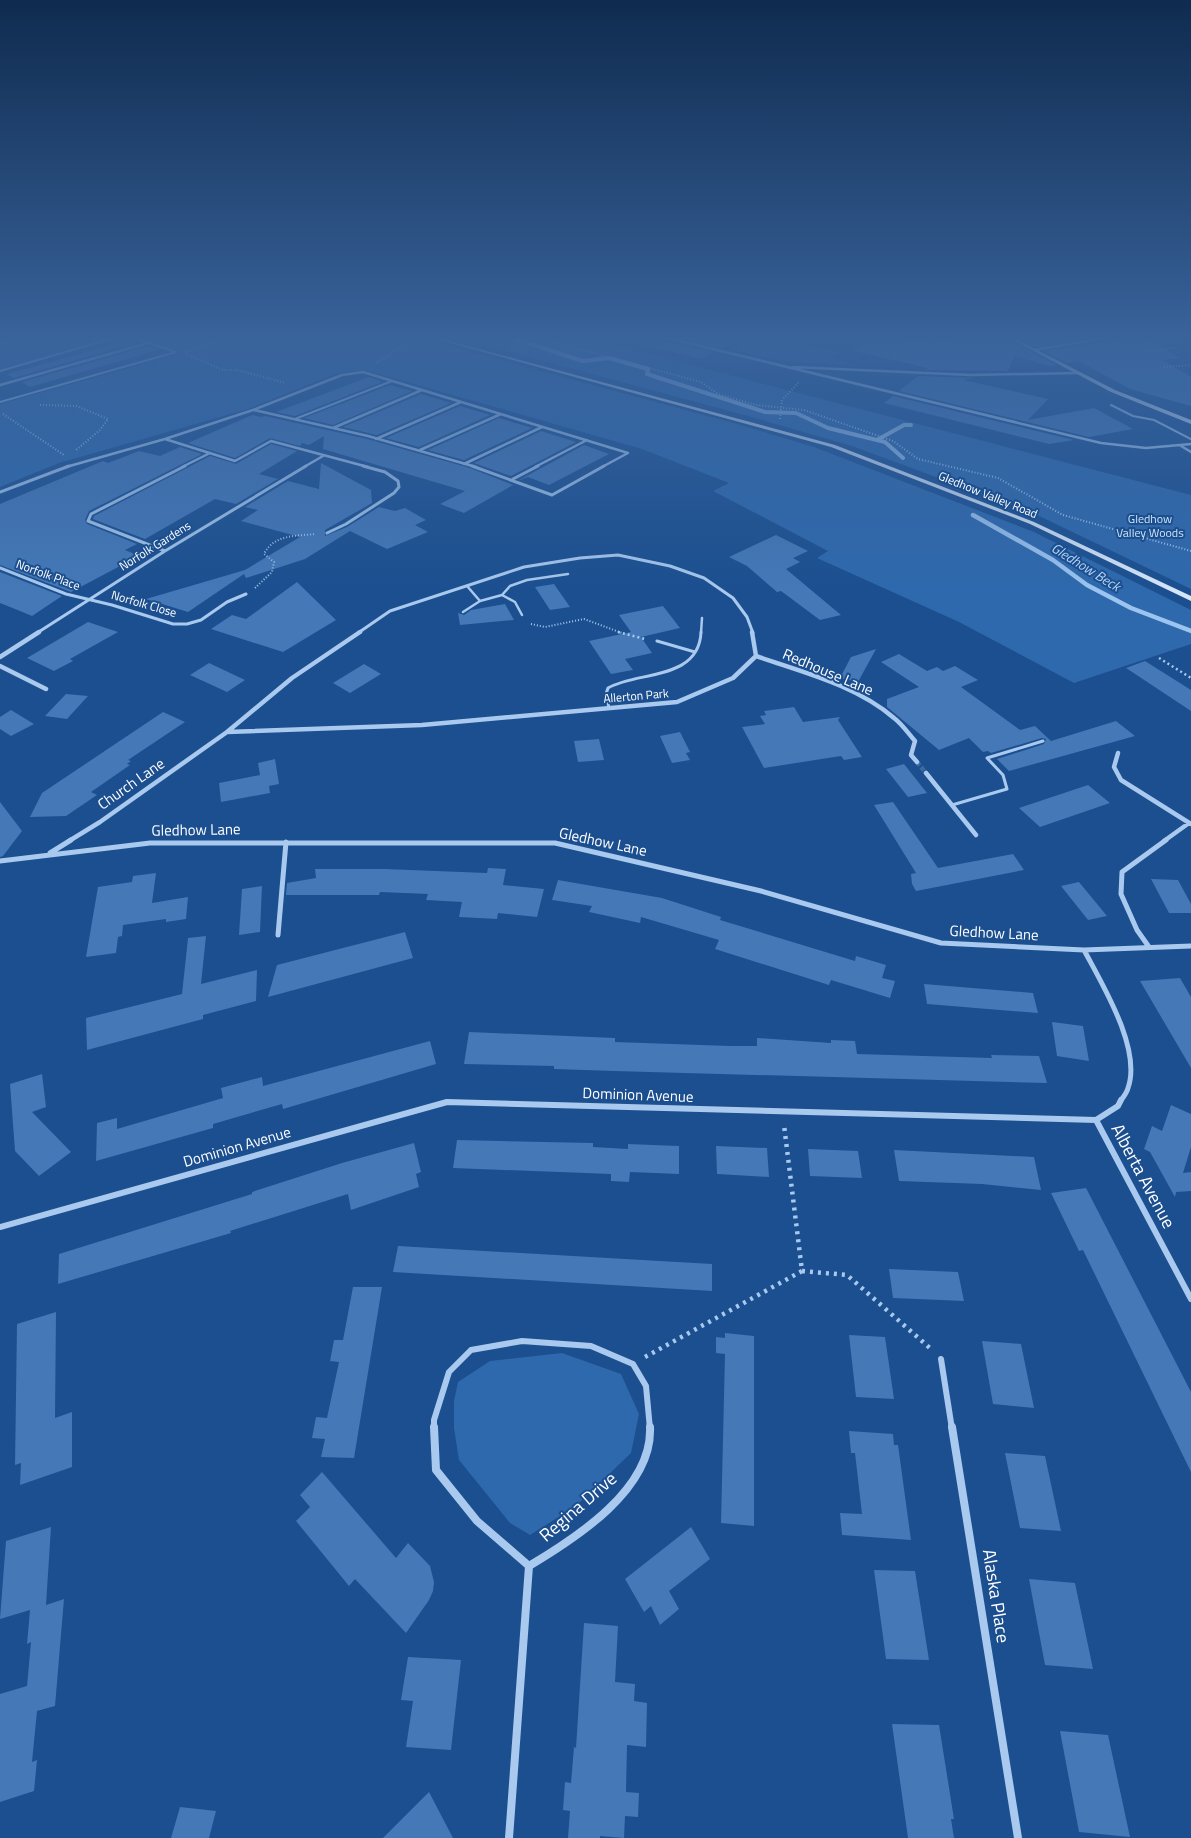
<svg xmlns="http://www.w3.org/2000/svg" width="1191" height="1838" viewBox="0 0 1191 1838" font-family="'Titillium Web',sans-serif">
<rect width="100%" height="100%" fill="#1b4f8f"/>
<path fill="#2e69ad" d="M 0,335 L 124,335 L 0,371 Z
M 125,335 L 404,335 L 418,338 L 737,424 L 814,447 L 1034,532 L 1191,610 L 1191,644 L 1074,683 L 959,622 L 817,558 L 828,551 L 713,491 L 729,483 L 642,449 L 366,370 L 337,373 L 248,409 L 59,463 L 0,487 L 0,404 L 165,358 L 180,351 Z
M 448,335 L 576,335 L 1191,495 L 1191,589 L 1031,512 L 852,446 L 752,417 Z
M 755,337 L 839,352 L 831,358 L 861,366 L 779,361 L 730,349 Z
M 562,1353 L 621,1374 L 639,1414 L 631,1453 L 576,1506 L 530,1535 L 510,1523 L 459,1460 L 454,1428 L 454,1401 L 458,1382 L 490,1361 Z"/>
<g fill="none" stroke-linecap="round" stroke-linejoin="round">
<path stroke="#9cc4f0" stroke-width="4" d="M 503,335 L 583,361 L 609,358 L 648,369 L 647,374 L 765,412 L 796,413 L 828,428 L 885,442 L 903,458
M 877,440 L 904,425 L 911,425"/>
<path stroke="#9cc4f0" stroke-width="4.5" d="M 973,515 L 1053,560 L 1087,585 L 1131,608 L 1191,631"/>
</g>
<path fill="#4478b7" d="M 630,335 L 652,335 L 654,338 L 713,352 L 701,359 L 629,341 Z
M 666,335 L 744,335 L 721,348 Z
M 877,335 L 891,335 L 920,341 L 926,336 L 953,341 L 962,335 L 1001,335 L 1056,365 L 1049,366 L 1014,356 L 1008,371 L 926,370 L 928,368 L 853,351 Z
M 1011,335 L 1108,335 L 1035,347 Z
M 1127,335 L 1141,335 L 1141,338 L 1146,338 L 1180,358 L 1163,360 L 1191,377 L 1191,406 L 1130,389 L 1079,361 L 1067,363 L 1044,351 L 1125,338 Z
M 130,340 L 138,342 L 14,378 L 7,374 Z
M 149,346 L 158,350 L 30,387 L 22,382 Z
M 918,376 L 974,378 L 963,380 L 1048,399 L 1028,420 L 1094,408 L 1133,429 L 1089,437 L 899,391 Z
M 369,377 L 382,382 L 295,416 L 276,412 Z
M 390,385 L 412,391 L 333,425 L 304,418 Z
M 421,394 L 451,403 L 377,435 L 343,427 Z
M 893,396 L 1074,440 L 1049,444 L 884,403 Z
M 460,406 L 490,415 L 419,447 L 386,438 Z
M 252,415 L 261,417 L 265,416 L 367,439 L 470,468 L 513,485 L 464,513 L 440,504 L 465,491 L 323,449 L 324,436 L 309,445 L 302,443 L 300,446 L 270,438 L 235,458 L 188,443 Z
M 499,418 L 532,428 L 464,460 L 428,450 Z
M 541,431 L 576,442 L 511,476 L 474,463 Z
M 271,444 L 297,451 L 259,474 L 278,479 L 236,504 L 215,499 L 145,539 L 93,519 L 94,516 L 210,456 L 236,464 Z
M 584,445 L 609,454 L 549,485 L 528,477 L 519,480 Z
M 180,447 L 202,454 L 89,511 L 85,520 L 87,524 L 137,544 L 125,550 L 139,556 L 71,592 L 0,565 L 0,504 L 103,461 L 108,463 L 139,451 L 160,456 Z
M 321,463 L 371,490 L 372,503 L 325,530 L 325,536 L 347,527 L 379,507 L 395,511 L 405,508 L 426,520 L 415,525 L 428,532 L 387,549 L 350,531 L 305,559 L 246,578 L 244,574 L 188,612 L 146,599 L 245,570 L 300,537 L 241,521 L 258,510 L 245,507 L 288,481 L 319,489 Z
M 776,535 L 808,551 L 793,558 L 800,562 L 786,569 L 841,615 L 820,620 L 781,591 L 777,592 L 747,566 L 729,557 Z
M 0,572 L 62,596 L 32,616 L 20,611 L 0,603 Z
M 297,582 L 336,620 L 283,652 L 211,629 L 232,615 L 246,619 Z
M 554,584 L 570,607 L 550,610 L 535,587 Z
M 505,604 L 514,620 L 460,625 L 458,613 L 464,615 L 471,610 Z
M 663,606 L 680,628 L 641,637 L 652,653 L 625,659 L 633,670 L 611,674 L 589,641 L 631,632 L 619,615 Z
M 88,622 L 118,632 L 70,659 L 73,661 L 54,671 L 27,658 Z
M 876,649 L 858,682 L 840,678 L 851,657 Z
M 899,654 L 927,671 L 937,667 L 943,671 L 955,666 L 978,680 L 961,687 L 1020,730 L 1035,726 L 1051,741 L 1116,721 L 1135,736 L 1009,771 L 997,759 L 1044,744 L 1046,739 L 1042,738 L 991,753 L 988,751 L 983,752 L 969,738 L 939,750 L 887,707 L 887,699 L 919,687 L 881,662 Z
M 1145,661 L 1191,690 L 1191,711 L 1126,668 Z
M 209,663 L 245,680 L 227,692 L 190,675 Z
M 364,664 L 381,674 L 350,693 L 333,683 Z
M 66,694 L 88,696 L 67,719 L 45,716 Z
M 794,707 L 803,722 L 840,717 L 838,720 L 862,757 L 844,760 L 841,756 L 764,768 L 742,727 L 765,724 L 760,716 L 766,715 L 764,711 Z
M 11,710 L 34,724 L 11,736 L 0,729 L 0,717 Z
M 163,712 L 185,722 L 128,760 L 131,761 L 127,764 L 130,765 L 91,792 L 97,795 L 66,816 L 30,817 L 42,793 Z
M 680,732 L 690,752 L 686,753 L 690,760 L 672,763 L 660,736 Z
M 599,739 L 604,760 L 578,762 L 574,741 Z
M 275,759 L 279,784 L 269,786 L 270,793 L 221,802 L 219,783 L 260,775 L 258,763 Z
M 904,764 L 927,793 L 908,797 L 886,769 Z
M 1088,785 L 1110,803 L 1040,827 L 1019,808 Z
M 0,802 L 22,831 L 3,856 L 0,857 Z
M 893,802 L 938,868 L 1013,854 L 1024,870 L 916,891 L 912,884 L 911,874 L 916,873 L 874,805 Z
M 488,868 L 506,869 L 503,885 L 544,889 L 537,917 L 498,913 L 497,919 L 459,917 L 462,902 L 426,900 L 428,894 L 380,892 L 379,895 L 286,895 L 287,883 L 316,878 L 315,869 L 384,869 L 487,873 Z
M 156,873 L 152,903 L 188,897 L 186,919 L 166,922 L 166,919 L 123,925 L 122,936 L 118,937 L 116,953 L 86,957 L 98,887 L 132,882 L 133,876 Z
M 1151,879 L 1178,880 L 1191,904 L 1191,913 L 1169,913 Z
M 558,880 L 662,898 L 721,917 L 720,920 L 855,961 L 856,956 L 886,965 L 882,978 L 895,981 L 890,998 L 831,980 L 829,985 L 715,949 L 719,940 L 641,917 L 640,923 L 589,912 L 592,906 L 552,900 Z
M 1079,882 L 1107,916 L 1088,920 L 1061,886 Z
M 262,886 L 260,932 L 239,935 L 242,889 Z
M 405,932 L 413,958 L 268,997 L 277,965 Z
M 206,936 L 201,984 L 257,970 L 256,1001 L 203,1015 L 203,1019 L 87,1050 L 86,1018 L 182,994 L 188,938 Z
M 1180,978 L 1191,997 L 1191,1068 L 1140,981 Z
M 924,984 L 1033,993 L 1038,1013 L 927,1004 Z
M 1052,1022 L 1083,1026 L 1089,1061 L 1057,1056 Z
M 469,1032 L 615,1038 L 615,1042 L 730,1046 L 757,1046 L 757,1038 L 831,1043 L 831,1040 L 855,1041 L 857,1054 L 992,1058 L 991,1055 L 1039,1056 L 1047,1083 L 614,1071 L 554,1069 L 554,1066 L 464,1064 Z
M 430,1041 L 436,1064 L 283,1109 L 282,1104 L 213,1124 L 213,1128 L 96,1161 L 97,1123 L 117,1118 L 117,1129 L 223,1098 L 221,1088 L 262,1077 L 263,1086 Z
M 42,1074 L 46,1107 L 32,1112 L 71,1152 L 39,1176 L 15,1151 L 10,1084 Z
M 1171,1105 L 1191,1114 L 1191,1147 L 1183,1173 L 1191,1172 L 1191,1191 L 1176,1192 L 1175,1197 L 1150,1152 L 1144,1149 L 1152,1126 L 1162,1131 Z
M 457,1140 L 593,1143 L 593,1147 L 628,1149 L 628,1144 L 679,1146 L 679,1174 L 630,1172 L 629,1182 L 611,1181 L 611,1174 L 453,1168 Z
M 414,1143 L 421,1172 L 416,1174 L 419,1187 L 351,1210 L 348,1194 L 230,1231 L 231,1233 L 58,1284 L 59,1254 L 252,1194 L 252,1192 L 342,1163 Z
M 716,1146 L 767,1148 L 769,1177 L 717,1174 Z
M 808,1149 L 858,1151 L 862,1178 L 810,1176 Z
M 894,1150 L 1034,1157 L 1041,1190 L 982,1184 L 899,1181 Z
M 1086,1188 L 1191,1392 L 1191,1472 L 1083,1250 L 1079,1251 L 1051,1193 Z
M 398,1246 L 712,1264 L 712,1291 L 393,1272 Z
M 889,1269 L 958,1272 L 964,1301 L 893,1298 Z
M 353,1287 L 382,1287 L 354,1458 L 321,1457 L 325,1439 L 312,1438 L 316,1417 L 327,1418 L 339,1362 L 330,1361 L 334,1340 L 343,1340 Z
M 56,1312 L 55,1418 L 72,1412 L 72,1467 L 20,1485 L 21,1463 L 15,1465 L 17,1324 Z
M 725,1333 L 754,1336 L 754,1526 L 721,1523 L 725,1354 L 716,1353 L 716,1337 L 725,1338 Z
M 849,1335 L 885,1337 L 894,1399 L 856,1397 Z
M 982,1341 L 1021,1344 L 1034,1408 L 993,1404 Z
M 849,1431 L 893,1434 L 894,1445 L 898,1445 L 911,1540 L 842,1535 L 840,1513 L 862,1514 L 855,1453 L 851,1453 Z
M 1005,1453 L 1045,1456 L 1061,1531 L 1020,1528 Z
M 322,1472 L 396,1558 L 408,1543 L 430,1566 L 434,1582 L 433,1591 L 429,1600 L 406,1633 L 355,1579 L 349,1586 L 296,1521 L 310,1507 L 300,1495 Z
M 51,1527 L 46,1605 L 64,1599 L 55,1706 L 37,1711 L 32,1762 L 37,1760 L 34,1791 L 0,1802 L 0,1694 L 27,1686 L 31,1642 L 27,1644 L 30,1610 L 0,1619 L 6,1541 Z
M 691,1527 L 710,1559 L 669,1591 L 679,1609 L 660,1625 L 651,1606 L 644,1612 L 625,1579 Z
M 874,1570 L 915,1571 L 929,1660 L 886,1659 Z
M 1029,1579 L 1075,1583 L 1093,1669 L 1045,1665 Z
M 584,1623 L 618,1626 L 615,1682 L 635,1684 L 634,1701 L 647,1703 L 646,1747 L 627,1745 L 626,1792 L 639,1793 L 638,1817 L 625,1816 L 624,1838 L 600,1836 L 600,1838 L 568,1838 L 570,1811 L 563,1810 L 565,1782 L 571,1783 L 574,1747 L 576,1748 Z
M 408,1657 L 461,1660 L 451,1750 L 406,1747 L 413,1701 L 401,1700 Z
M 892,1724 L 939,1725 L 954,1819 L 951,1819 L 954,1838 L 908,1838 Z
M 1060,1731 L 1108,1735 L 1130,1837 L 1079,1832 Z
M 429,1792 L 453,1838 L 383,1838 Z
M 180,1807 L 216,1811 L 209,1838 L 171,1838 Z"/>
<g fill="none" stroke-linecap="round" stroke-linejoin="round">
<path stroke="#3d69a0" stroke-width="4.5" stroke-dasharray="4.5 2" stroke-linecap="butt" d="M 917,762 L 926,773"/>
<path stroke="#a9c9ee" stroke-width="2" stroke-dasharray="1 2" stroke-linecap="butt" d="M 528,335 L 701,382 L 718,394 L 756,405 L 804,410 L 893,441 L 918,459 L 998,478 L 1063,515 L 1191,551
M 0,344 L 30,335
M 509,346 L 538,335
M 1151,350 L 1180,347
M 186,352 L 235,335
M 186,354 L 223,370 L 237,370 L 286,383
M 376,363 L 413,340
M 1164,367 L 1191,365
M 40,405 L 76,406 L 108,419 L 100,430 L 76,450
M 3,414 L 64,455
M 780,419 L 782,400 L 799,382
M 255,588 L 272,572 L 274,562 L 264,554 C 274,534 297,536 316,534
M 531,624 L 545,627 L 584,619 L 622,633"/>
<path stroke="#a9c9ee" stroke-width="2.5" stroke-dasharray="2 3" stroke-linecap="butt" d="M 618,632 L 645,639
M 1159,658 L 1191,678"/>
<path stroke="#a9c9ee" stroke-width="4.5" stroke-dasharray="3 5" stroke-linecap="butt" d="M 802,1271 L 847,1275 L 931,1349
M 645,1357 L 802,1271 L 784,1125"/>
<path stroke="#a9c9ee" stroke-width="2" d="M 0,371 L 124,335
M 0,402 L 176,352 L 125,335
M 1111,405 L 1133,416 L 1154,420 L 1191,439
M 295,419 L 392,381"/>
<path stroke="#a9c9ee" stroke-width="2.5" d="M 467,586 L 480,601
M 502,595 L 515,602 L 522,615
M 463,612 L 480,601 L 502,595 L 510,586 L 527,580 L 568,574
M 701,633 L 702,618"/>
<path stroke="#a9c9ee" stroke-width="3" d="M 657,641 L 695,652
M 609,708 L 606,694 L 608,688 C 637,671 699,681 701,632
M 952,805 L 1007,789 L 1003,775 L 987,758 L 1043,741"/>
<path stroke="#a9c9ee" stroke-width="2.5" d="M 655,335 L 1101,443 L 1146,448 L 1191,444
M 1183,335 L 1191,338
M 1034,350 L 1124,335
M 793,367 L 971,375 L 1077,373
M 0,385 L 148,343
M 254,410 L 368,436 L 476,467
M 333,428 L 422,390
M 165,439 L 235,461 L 271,441 L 368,467
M 376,439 L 461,402
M 1181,446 L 1191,452
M 420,450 L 501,414
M 464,464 L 542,427
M 66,467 L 165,439 L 253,410 L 342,375 L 363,372 L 628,453
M 182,467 L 210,453
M 304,467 L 323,456
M 535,467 L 587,440
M 602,467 L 628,453"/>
<path stroke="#a9c9ee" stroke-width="3" d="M 472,466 L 552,495 L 604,466
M 513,479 L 538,466
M 0,492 L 69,466
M 327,533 L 346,524 L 394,493 L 399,487 L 398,481 L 385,472 L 363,466
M 165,551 L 88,521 L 91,514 L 185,466
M 0,568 L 66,594 L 112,605 L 173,624 L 187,624 L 201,620 L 227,602 L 246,594
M 37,633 L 165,551 L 306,466
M 358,633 L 390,611 L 524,567 L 580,558 L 618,555 L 670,566 L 704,578 L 733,598 L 747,617 L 753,633"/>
<path stroke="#a9c9ee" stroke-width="4.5" d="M 360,632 L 292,678 L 227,732 L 422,725 L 677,702 L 733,678 L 756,656 L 752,632
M 756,656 C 802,672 856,685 894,718 C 902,724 908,733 915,741 L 911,755 L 917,762
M 0,657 L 39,632
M 0,666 L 46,689
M 1118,753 L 1114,767 L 1121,780 L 1191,824
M 926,773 L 976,835
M 69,841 L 100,822 L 227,732
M 1164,841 L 1189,823"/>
<path stroke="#a9c9ee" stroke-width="5" d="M 50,853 L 71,840
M 0,861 L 150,843 L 555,843 L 761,891 L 941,943 L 1084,950 L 1191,946
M 278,935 L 286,842
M 1149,947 L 1137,930 L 1121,894 L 1122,872 L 1166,840
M 1084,950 C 1102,984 1142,1049 1128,1088 C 1127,1093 1123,1097 1120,1102"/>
<path stroke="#a9c9ee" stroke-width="6" d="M 1096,1120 L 1191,1299
M 0,1227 L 447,1102 L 1096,1120 L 1118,1106 L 1121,1100
M 941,1359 L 952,1429
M 434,1429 L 434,1420 L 449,1372 L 471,1350 L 522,1341 L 591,1346 L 633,1364 L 646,1386 L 650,1429"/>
<path stroke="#a9c9ee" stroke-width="8" d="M 434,1427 L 436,1470 L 477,1521 L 529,1566 C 576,1538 653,1489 650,1427
M 952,1427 L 1018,1838
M 509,1838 L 529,1566"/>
<path fill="#d6e6fa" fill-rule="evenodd" d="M 421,335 L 427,335 L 835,445 L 1034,522 L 1191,596 L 1191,601 L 1030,524 L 831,447 Z
M 1003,335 L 1008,335 L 1115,390 L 1191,420 L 1191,424 L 1111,392 Z"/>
</g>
<linearGradient id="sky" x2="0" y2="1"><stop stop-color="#0f2b4f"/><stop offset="0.57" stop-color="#39639b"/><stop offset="1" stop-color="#39639b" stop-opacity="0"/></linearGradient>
<rect width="1191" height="592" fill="url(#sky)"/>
<g text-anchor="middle" stroke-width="4" stroke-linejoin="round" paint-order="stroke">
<g font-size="12" fill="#fff" stroke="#1b4f8f">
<text transform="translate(988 495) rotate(22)" y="4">Gledhow Valley Road</text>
<text transform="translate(155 546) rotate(-32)" y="4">Norfolk Gardens</text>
<text transform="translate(48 575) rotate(20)" y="4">Norfolk Place</text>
<text transform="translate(144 604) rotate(16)" y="4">Norfolk Close</text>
<text transform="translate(636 696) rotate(-5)" y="4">Allerton Park</text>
</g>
<g font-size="12" fill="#cfe3fa" stroke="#1b4f8f">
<text x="1150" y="523">Gledhow<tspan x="1150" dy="14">Valley Woods</tspan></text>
</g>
<g font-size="14" font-style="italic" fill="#b5d3f5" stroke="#1b4f8f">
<text transform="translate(1086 567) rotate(32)" y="5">Gledhow Beck</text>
</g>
<g font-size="15" fill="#fff" stroke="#1b4f8f">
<text transform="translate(828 672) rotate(23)" y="5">Redhouse Lane</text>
<text transform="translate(131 784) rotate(-35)" y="5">Church Lane</text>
<text transform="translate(196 830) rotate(-1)" y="5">Gledhow Lane</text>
<text transform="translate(603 842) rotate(12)" y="5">Gledhow Lane</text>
<text transform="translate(994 933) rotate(3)" y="5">Gledhow Lane</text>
<text transform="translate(638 1095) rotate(2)" y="5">Dominion Avenue</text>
<text transform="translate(237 1147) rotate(-16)" y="5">Dominion Avenue</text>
</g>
<g font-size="18" fill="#fff" stroke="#1b4f8f">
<text transform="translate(1143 1176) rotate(62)" y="6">Alberta Avenue</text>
<text transform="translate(578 1507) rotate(-41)" y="6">Regina Drive</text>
<text transform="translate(996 1596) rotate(81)" y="6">Alaska Place</text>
</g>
</g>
</svg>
